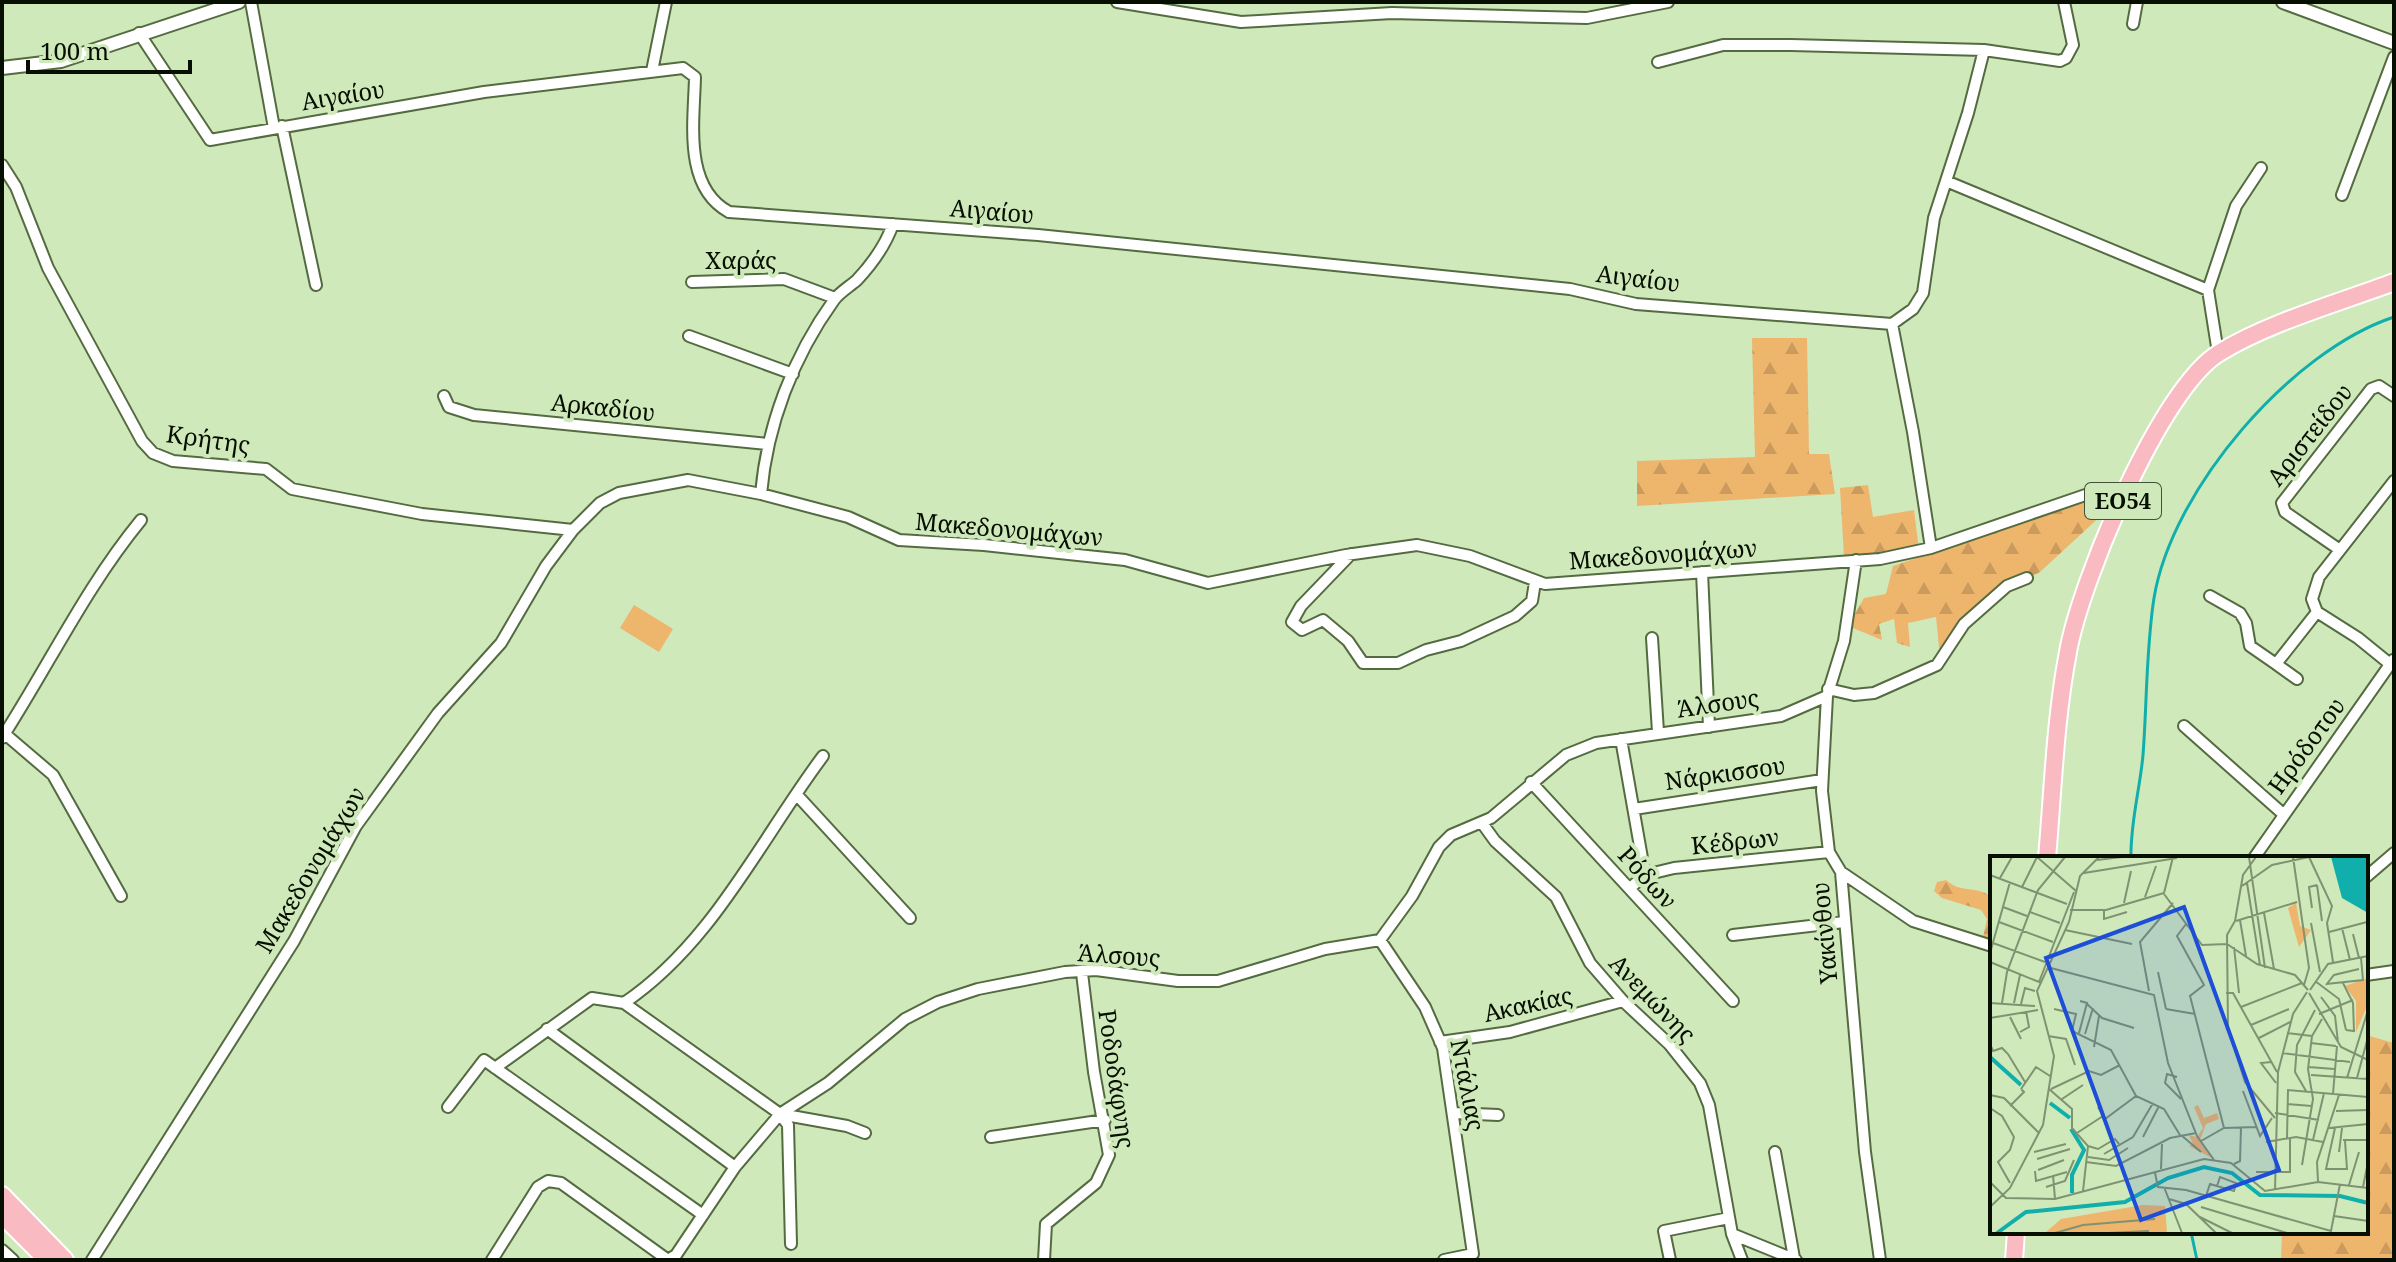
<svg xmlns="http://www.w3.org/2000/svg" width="2396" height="1262" viewBox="0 0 2396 1262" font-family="'Noto Serif',serif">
<defs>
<pattern id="forest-firs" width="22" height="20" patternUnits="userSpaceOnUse" patternTransform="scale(2)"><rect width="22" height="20" fill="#eeb56d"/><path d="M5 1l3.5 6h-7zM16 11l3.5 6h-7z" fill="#cb9a5d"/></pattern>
</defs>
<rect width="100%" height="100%" fill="#cfe9bb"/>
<path fill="url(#forest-firs)" d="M 1752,338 L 1807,338 L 1809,454 L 1829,454 L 1835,494 L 1637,506 L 1637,461 L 1755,457 Z
M 1868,485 L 1873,517 L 1914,510 L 1919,550 L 1844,557 L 1840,488 Z
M 2092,499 L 2105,512 L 2040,572 L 1976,606 L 1954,632 L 1940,657 L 1936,617 L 1908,623 L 1910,647 L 1897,643 L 1894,619 L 1879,624 L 1882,640 L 1848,626 L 1864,598 L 1886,594 L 1893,566 Z
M 1946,880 C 1961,894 1976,885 1992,897 L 1992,941 L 1983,937 L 1987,919 L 1981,910 L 1942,898 L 1934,891 L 1937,882 Z
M 2366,1035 L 2394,1043 L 2394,1260 L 2281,1260 L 2282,1232 L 2366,1232 Z"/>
<path fill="#eeb56d" d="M 634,605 L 673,629 L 659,652 L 620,628 Z"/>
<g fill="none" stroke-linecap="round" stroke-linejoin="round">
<path stroke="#11afab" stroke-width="3" d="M 2131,858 C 2130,824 2140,789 2143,755 C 2147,703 2146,649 2154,598 C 2172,489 2291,351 2394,317
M 2191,1232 L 2197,1260"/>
<defs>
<path id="minor" d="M 251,2 L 274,128
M 1117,2 L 1241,22 L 1392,13 L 1587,18 L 1668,2
M 2133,24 L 2137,2
M 139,33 L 210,140 L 484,92 L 683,68 L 695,77 C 694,122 683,187 729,212 L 1038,235 L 1570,289 L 1636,304 L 1892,324
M 1658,62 L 1723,45 L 1791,45 L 1984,50 L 2060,61 L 2066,58 L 2073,45 L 2064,2
M 652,71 L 666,2
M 282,126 L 316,285
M 2,165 L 16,187 L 48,268 L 142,441 L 153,453 L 173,461 L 266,469 L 292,489 L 422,514 L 573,530
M 1946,181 L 2208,290 L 2218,353
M 2342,195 L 2394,57
M 692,282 L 784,279 L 835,298
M 2208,290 L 2236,206 L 2261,168
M 1892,324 L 1913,309 L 1923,293 L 1934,218 L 1968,113 L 1984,50
M 1892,324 L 1913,432 L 1931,548
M 689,336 L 793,374
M 444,396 L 449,407 L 474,415 L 768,444
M 761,494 C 767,425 793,357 834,300 C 840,292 849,287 857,280 C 872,264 886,244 893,224
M 2340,550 L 2285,512 L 2282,503 L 2371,389 L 2379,386 L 2394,396
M 1351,554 L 1301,606 L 1292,622 L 1302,630 L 1323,620 L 1348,641 L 1363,663 L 1398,663 L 1426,650 L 1461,641 L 1515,616 L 1532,601 L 1535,582
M 1856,560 L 1844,641 L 1827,696 L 1822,791 L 1829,852 L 1841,872 L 1865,1152 L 1880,1260
M 1702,572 L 1709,727
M 2210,596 L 2240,613 L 2246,623 L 2250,646 L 2276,664 L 2317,612
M 1652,638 L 1658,732
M 2276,664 L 2297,679
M 2390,664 L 2358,638 L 2317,612 L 2312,599 L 2319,577 L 2394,481
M 1828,689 L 1854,695 L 1874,693 L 1937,665 L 1964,624 L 2007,586 L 2027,578
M 2184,726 L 2282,813
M 5,734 L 53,775 L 121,896
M 2,738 C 49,665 86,587 141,520
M 1621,739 L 1645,875 L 1630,888
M 1531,782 L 1733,1001
M 797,795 L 910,918
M 1634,809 L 1822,780
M 1482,823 L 1495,841 L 1556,897 L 1590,963 L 1623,1001 L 1669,1044 L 1700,1083 L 1709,1105 L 1732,1234 L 1742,1260
M 2254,858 L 2393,660
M 1841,872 L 1913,921 L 1992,946
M 1645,875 L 1674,868 L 1829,852
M 2366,877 L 2394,853
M 1733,935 L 1844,922
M 1380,940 L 1425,1007 L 1443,1048 L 1473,1254 L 1444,1260
M 2366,975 L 2394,971
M 624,1003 L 780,1114 L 788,1125 L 791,1244
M 547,1029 L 735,1167
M 1440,1042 L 1510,1032 L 1623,1001
M 495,1068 L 592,998 L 624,1003 C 713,943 760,840 823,756
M 448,1107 L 484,1060 L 703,1215
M 1454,1113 L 1498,1115
M 780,1114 L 847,1126 L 865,1133
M 991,1137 L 1105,1120
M 1775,1152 L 1794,1258
M 1732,1234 L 1796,1260
M 2,1250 L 13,1260
M 92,1260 L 294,941 L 356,826 L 438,713 L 501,643 L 546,566 L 573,530 L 600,503 L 619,493 L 688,480 L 761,494 L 848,517 L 899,540 L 984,545 L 1125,560 L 1208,583 L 1346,555 L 1417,545 L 1470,556 L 1545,584 L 1880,559 L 1931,548 L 2094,492 L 2124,500
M 492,1260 L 538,1187 L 548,1181 L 561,1183 L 668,1260 L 676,1255 L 735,1167 L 780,1114 L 828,1083 L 905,1019 L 938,1002 L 978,989 L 1065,972 L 1096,970 L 1178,981 L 1218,981 L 1325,949 L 1380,940 L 1412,896 L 1439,847 L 1451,835 L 1491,818 L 1566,755 L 1596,743 L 1781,716 L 1827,696
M 1044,1260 L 1046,1224 L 1096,1183 L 1109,1155 L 1094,1072 L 1082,973
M 1670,1260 L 1664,1231 L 1729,1218"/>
<path id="tertiary" d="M 2283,2 L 2394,43
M 2,68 L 61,61 L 239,2"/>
<path id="primary" d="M 2047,858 C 2053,790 2055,720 2068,652 C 2080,583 2160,389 2219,353 C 2267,323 2341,302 2394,282
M 2,1195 L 65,1260
M 2,1215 L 47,1260
M 2014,1260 L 2016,1232"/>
</defs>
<use href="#minor" stroke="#546b41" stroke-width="14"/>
<use href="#tertiary" stroke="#546b41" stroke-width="16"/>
<use href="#primary" stroke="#fff" stroke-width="20"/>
<use href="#minor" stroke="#fff" stroke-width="10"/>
<use href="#tertiary" stroke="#fff" stroke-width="12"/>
<use href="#primary" stroke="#fabac2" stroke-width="16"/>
</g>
<g text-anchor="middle" stroke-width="8" stroke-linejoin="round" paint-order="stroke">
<rect fill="#cfe9bb" stroke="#43503a" stroke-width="2" x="2085" y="483" width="76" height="36" rx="6"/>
<g font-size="22" font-weight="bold" fill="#070f02">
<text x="2123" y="509">ΕΟ54</text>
</g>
<g font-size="24" fill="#070f02" stroke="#cfe9bb">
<text transform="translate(343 96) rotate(-9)" y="8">Αιγαίου</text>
<text transform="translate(992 212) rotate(5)" y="8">Αιγαίου</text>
<text x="741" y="269">Χαράς</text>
<text transform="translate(1638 279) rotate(7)" y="8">Αιγαίου</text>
<text transform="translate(603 408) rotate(6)" y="8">Αρκαδίου</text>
<text transform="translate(2310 435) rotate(-52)" y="8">Αριστείδου</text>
<text transform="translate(208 440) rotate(8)" y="8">Κρήτης</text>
<text transform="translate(1009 530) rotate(5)" y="8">Μακεδονομάχων</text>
<text transform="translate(1663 555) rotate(-4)" y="8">Μακεδονομάχων</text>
<text transform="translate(1718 704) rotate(-8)" y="8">Άλσους</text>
<text transform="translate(2307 746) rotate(-54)" y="8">Ηρόδοτου</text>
<text transform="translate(1725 774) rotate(-8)" y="8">Νάρκισσου</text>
<text transform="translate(1735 842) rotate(-6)" y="8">Κέδρων</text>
<text transform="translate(311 870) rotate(-59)" y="8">Μακεδονομάχων</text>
<text transform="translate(1647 878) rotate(48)" y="8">Ρόδων</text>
<text transform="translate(1825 933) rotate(-95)" y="8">Υακίνθου</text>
<text transform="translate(1119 956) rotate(4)" y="8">Άλσους</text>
<text transform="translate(1652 999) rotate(46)" y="8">Ανεμώνης</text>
<text transform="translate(1528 1005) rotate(-12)" y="8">Ακακίας</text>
<text transform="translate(1116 1079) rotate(82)" y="8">Ροδοδάφνης</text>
<text transform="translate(1467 1085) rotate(79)" y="8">Ντάλιας</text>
</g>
</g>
<g transform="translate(1990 856)">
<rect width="378" height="378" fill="#cfe9bb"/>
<path d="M 306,47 L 310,70 L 321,74 L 309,91 L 298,52 ZM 378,122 L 378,148 L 366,176 L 366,145 L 355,130 ZM 208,249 L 214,262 L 227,257 L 229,263 L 216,268 L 210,284 L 222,302 L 199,290 L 203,288 L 199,279 L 207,281 L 213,272 L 204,251 ZM 153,349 L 175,350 L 177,377 L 55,377 L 71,363 Z" fill="#eeb56d"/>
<path d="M 341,1 L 378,1 L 378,57 L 352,42 Z" fill="#11afab"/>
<path fill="none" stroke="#11afab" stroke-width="4" d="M 0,201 L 31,229M 60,247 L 80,262M 81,273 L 94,294 L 82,319 L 82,337M 7,377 L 36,356 L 135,346 L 178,322 L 214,311 L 242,317 L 270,339 L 350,340 L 378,347"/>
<path fill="none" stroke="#7f9271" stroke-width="2" d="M 47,1 L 86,35M 259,1 L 275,112M 266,1 L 253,19 L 245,65 L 237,79 L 238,172 L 255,226 L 285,262M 303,1 L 319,112 L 314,129M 107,4 L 132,1M 94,17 L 187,2M 0,19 L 77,48M 10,22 L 22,1M 257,27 L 270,109M 327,29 L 332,65M 252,30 L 282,9 L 319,1 L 342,50 L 337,67 L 343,106M 32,31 L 47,1M 174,37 L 183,1M 174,38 L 212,89 L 237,88M 155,41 L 166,10M 134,47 L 141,15M 13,51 L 37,60M 322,52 L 319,31 L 327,29M 80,54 L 116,54 L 174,37M 114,54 L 114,63 L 137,56M 40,56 L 70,67M 274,57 L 284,113M 250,64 L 256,100M 246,65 L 307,46M 9,66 L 63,86M 321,67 L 330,116M 196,68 L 187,80 L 214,129 L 200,140 L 234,272M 352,72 L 360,104M 75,74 L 142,88M 339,76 L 377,66M 363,78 L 369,102M 3,87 L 55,106M 237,88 L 267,108 L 305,119 L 318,134M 244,91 L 249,137M 0,97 L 20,26M 0,106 L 49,126 L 84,36M 57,111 L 164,139 L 178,207 L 207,280 L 224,304M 168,116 L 176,153M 325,125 L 349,143 L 356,174M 353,127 L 363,147 L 364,175 L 356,174M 336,128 L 373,124 L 371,102M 336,129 L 344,119 L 369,113M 320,134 L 338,108 L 378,100M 159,135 L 150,86 L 183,47M 236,137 L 243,137 L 287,216M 319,137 L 351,191 L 378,204M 331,141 L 345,160 L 348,186M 0,147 L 45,150M 12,147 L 17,116 L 48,34 L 75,1M 24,147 L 30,119M 31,148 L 35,132 L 45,135M 97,148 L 112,162 L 144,172M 251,151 L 312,127M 64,153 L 86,158 L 82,175 L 121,194 L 146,240 L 174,253 L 190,279M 176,153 L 205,158M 329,158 L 363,144M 20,161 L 31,183M 0,162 L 48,154M 261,169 L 299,153M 30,176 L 39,171 L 36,155M 89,177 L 97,147 L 90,145M 297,177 L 322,180M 95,178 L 103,152M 58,180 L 76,183 L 85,209M 269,182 L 300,166M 321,187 L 346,190M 0,188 L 3,195 L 12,192 L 18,198 L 35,226M 104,191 L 109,160M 292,197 L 360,206M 281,206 L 271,207 L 286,227M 319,211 L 344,213M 321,219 L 378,223M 187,221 L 177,218 L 175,227 L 191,243M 357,222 L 378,154M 367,222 L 378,181M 31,233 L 46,211 L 60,220M 59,233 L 82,253 L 82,272 L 98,290 L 93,335M 61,233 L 99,215 L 111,219 L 130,209M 253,235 L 270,280 L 282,262M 316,235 L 305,216 L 307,189 L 325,154M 343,238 L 347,190M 0,239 L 14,242 L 49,277M 72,243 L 93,229M 297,248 L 322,250M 20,250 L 34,236 L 31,233M 108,251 L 115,263 L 146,240M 0,252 L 12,260 L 24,281 L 20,294 L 8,306 L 20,327M 346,255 L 378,254M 285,257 L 329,264M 339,272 L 378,268M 345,272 L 336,313 L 357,313 L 355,285M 87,277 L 113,260M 191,279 L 211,296M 153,281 L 169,250M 297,282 L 298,234 L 378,241M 323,284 L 334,237M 353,284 L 378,284M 211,285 L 234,272 L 267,271M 276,286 L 306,281 L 333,286M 98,290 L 108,293 L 125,283 L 129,288M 44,296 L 76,288M 349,296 L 352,272M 114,298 L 143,281 L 163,247M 98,301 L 119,304 L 138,292M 47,303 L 80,293M 96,306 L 126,310 L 180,282 L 206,277M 244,308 L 250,305 L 251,272M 312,309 L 323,243 L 318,213 L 322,180 L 332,163M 171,313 L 172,288M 48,314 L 74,304M 45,315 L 46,325 L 77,316M 266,316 L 300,316 L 300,282M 165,317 L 168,331 L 196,334 L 341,375 L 350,328M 63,319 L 65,343M 328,325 L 327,306 L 349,239M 0,326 L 16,342 L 65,343 L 214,303 L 241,307 L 275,335 L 328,326 L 378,332M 359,329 L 369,296M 56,331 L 75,325 L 84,304M 174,331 L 192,377M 373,331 L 378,306M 285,334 L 288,216 L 303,158 L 317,136M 216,340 L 220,328 L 244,335 L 246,327 L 230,321 L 227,330M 179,343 L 196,348 L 226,377M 0,351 L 20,332 L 53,269 L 64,200 L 47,135 L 79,66 L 90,20 L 109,1M 211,351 L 297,377M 344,360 L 378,365M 210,361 L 242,377M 65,377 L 93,369 L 165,363M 118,377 L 159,375"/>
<path fill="#1d4ed8" fill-opacity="0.15" stroke="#1d4ed8" stroke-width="4" d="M 194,51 L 289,314 L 151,364 L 56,102 Z"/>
<rect width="378" height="378" fill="none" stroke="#070f02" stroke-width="4"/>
</g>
<rect width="2396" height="1262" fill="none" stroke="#070f02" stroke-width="8"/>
<path d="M28 60v12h162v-12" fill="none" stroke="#070f02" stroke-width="4"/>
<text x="40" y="60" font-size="24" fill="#070f02" stroke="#cfe9bb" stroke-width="6" paint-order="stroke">100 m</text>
</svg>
